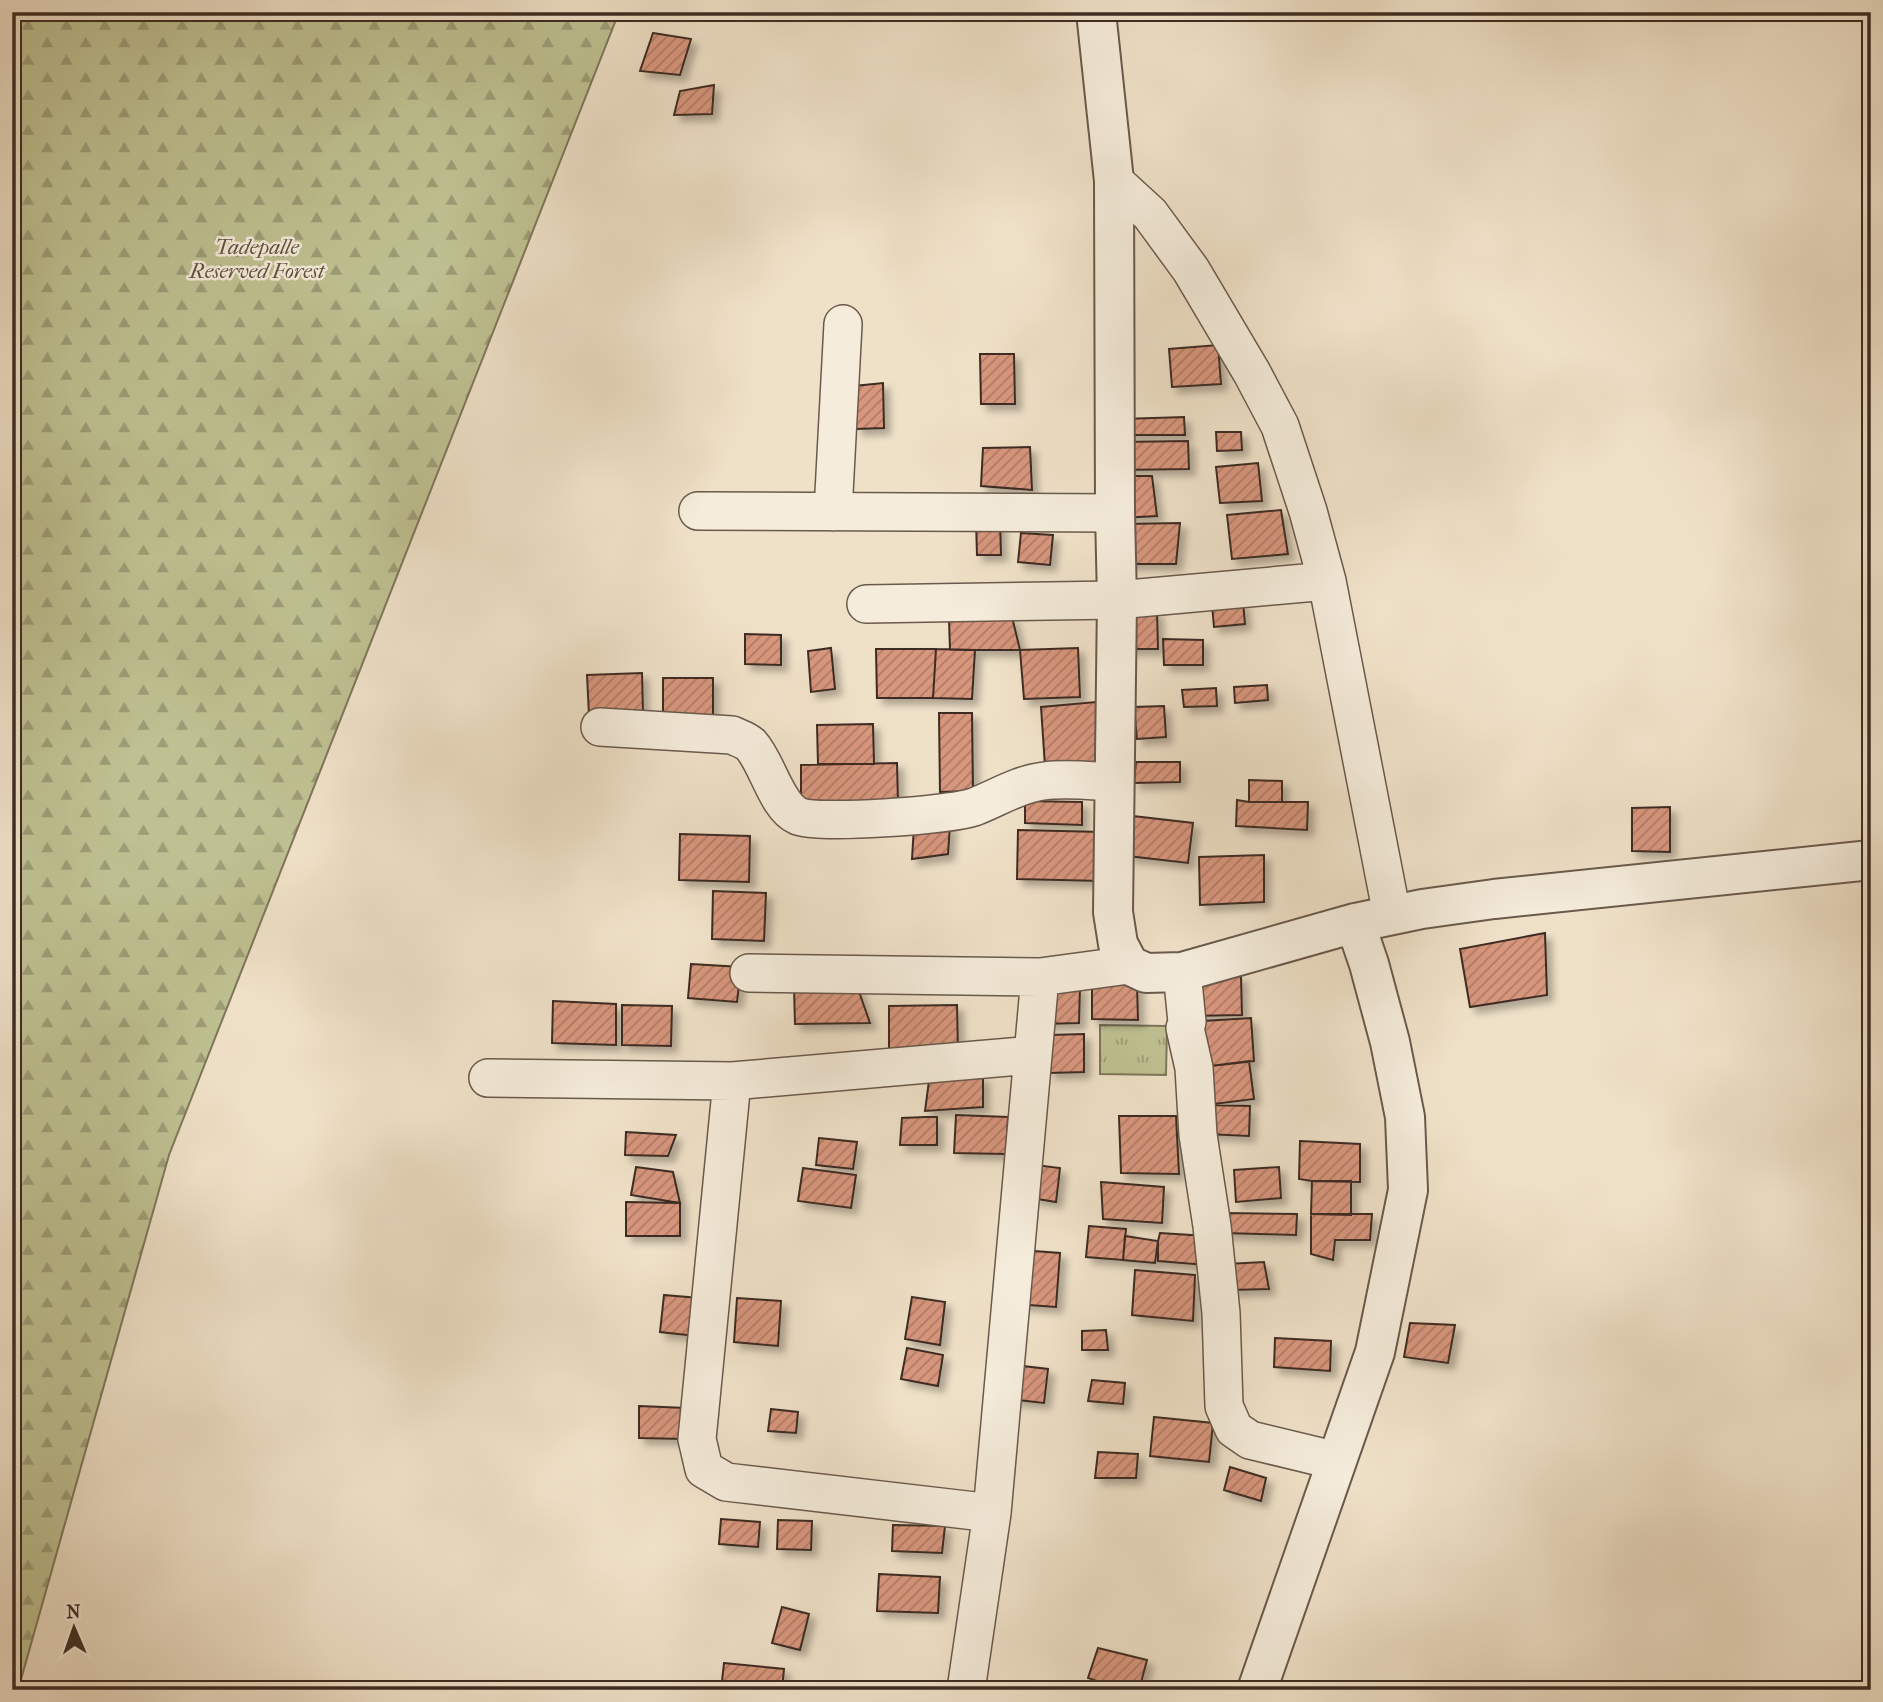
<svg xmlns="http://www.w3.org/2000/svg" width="1883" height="1702" viewBox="0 0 1883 1702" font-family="'IM FELL French Canon',serif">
<defs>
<pattern id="forest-firs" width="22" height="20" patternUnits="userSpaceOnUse" patternTransform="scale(1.75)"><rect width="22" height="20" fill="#bfc192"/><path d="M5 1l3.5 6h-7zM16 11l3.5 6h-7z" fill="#9d9d77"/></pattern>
<pattern id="park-tufts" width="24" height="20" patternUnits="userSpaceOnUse" patternTransform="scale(1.75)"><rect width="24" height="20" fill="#bfc192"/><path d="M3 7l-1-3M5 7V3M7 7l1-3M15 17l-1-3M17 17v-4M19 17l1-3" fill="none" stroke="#9d9d77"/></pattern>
<pattern id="building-hatch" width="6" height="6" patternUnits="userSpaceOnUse" patternTransform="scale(1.75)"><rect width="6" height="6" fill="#d8967d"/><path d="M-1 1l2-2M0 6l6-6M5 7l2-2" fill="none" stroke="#b17b66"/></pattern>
<filter id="shadow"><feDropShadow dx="6" dy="6" stdDeviation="3.5" flood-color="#0004"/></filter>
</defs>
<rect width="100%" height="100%" fill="#efe1c8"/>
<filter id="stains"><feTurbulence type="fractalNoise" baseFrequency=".00286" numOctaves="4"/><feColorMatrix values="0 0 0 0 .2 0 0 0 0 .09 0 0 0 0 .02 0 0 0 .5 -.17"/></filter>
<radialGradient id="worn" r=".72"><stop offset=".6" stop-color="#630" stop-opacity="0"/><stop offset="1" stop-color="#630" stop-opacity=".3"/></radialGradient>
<path fill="url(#forest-firs)" stroke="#7e765a" stroke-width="2" d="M 12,12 L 619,12 L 169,1155 L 18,1690 L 12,1690 Z"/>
<path fill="url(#park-tufts)" stroke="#7e765a" stroke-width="2" d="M 1100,1025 L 1167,1026 L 1166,1075 L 1100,1074 Z"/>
<path fill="url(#building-hatch)" stroke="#3e2c23" stroke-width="2" filter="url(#shadow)" d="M 653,33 L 691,39 L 680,75 L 640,71 Z
M 714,85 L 712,114 L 674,115 L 680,91 Z
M 1218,345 L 1221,384 L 1172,387 L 1169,349 Z
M 980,354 L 1014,354 L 1015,404 L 981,404 Z
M 883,383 L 884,428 L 856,429 L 854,386 Z
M 1184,417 L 1185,435 L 1123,435 L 1122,419 Z
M 1216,432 L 1241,432 L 1242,450 L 1217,451 Z
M 1188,441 L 1189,469 L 1120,470 L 1120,442 Z
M 1030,447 L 1032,490 L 981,486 L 983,448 Z
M 1258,463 L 1262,501 L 1220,503 L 1216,467 Z
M 1119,476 L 1152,476 L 1157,516 L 1120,518 Z
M 1281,510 L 1288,554 L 1232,559 L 1227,515 Z
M 976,521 L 1000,521 L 1001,555 L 977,555 Z
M 1180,523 L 1176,564 L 1124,564 L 1123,524 Z
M 1021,533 L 1053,535 L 1050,565 L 1018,562 Z
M 1243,602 L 1245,624 L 1214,627 L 1212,605 Z
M 1157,611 L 1158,649 L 1123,649 L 1122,612 Z
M 1012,617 L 1020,650 L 950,650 L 949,618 Z
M 745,634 L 781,635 L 781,665 L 745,664 Z
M 1163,639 L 1203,640 L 1203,665 L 1164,665 Z
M 831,648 L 835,689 L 811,692 L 808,651 Z
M 1078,648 L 1080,697 L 1024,699 L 1020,650 Z
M 876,649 L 936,649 L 933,698 L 877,698 Z
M 936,649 L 975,650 L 972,699 L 933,698 Z
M 642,673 L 643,713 L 589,715 L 587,675 Z
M 663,678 L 713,678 L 713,716 L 663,716 Z
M 1267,685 L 1268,700 L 1235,703 L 1234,687 Z
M 1216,688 L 1217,706 L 1184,707 L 1182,690 Z
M 1096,702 L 1101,761 L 1045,766 L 1041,707 Z
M 1164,706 L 1166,737 L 1137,739 L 1134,707 Z
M 939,713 L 972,713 L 973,791 L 940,792 Z
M 873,724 L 874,764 L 818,764 L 817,725 Z
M 1136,762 L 1180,762 L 1180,782 L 1134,783 Z
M 897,763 L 898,803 L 801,804 L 801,765 Z
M 1249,780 L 1282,781 L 1282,802 L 1249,802 Z
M 1237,800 L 1249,802 L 1308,802 L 1307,830 L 1236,826 Z
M 1025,801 L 1082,802 L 1082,825 L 1025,823 Z
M 1670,807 L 1670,852 L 1632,851 L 1632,808 Z
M 1133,816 L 1193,823 L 1188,863 L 1128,856 Z
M 950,825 L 948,854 L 912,859 L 914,826 Z
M 1018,830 L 1103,832 L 1102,881 L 1017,879 Z
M 680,834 L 750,836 L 749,882 L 679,880 Z
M 1264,855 L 1264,902 L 1200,905 L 1199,857 Z
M 713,891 L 766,893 L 764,941 L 712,939 Z
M 1545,933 L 1547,995 L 1470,1007 L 1460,949 Z
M 691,964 L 741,967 L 737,1002 L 688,998 Z
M 1241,976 L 1242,1015 L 1189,1016 L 1188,977 Z
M 1092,984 L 1137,984 L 1138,1020 L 1092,1019 Z
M 1044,985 L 1080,986 L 1079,1023 L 1041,1024 Z
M 857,986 L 870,1023 L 795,1024 L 794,987 Z
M 553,1001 L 616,1004 L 616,1045 L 552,1043 Z
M 622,1005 L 672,1006 L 671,1046 L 622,1045 Z
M 957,1005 L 958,1051 L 889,1052 L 889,1006 Z
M 1251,1018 L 1254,1061 L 1194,1068 L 1187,1022 Z
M 1084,1034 L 1084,1072 L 1049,1073 L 1049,1035 Z
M 1249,1061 L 1254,1099 L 1206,1105 L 1194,1068 Z
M 930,1073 L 983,1077 L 983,1107 L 925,1111 Z
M 1206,1105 L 1250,1106 L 1249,1136 L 1206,1134 Z
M 956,1115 L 1008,1117 L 1006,1154 L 954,1153 Z
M 1119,1116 L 1176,1116 L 1179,1174 L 1121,1173 Z
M 925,1117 L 937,1117 L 937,1145 L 900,1145 L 902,1118 Z
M 626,1132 L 676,1135 L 668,1156 L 625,1155 Z
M 819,1138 L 857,1142 L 853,1169 L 816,1165 Z
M 1300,1141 L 1360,1144 L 1360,1182 L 1312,1181 L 1299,1179 Z
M 1035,1165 L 1060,1168 L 1056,1202 L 1031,1198 Z
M 636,1167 L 673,1172 L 680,1203 L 631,1195 Z
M 1279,1167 L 1281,1198 L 1236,1202 L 1234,1170 Z
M 803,1168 L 856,1175 L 851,1208 L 798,1201 Z
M 1312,1181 L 1351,1181 L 1351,1215 L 1311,1214 Z
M 1101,1182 L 1164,1187 L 1162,1223 L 1103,1219 Z
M 626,1202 L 680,1203 L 680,1236 L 626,1236 Z
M 1224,1213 L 1297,1214 L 1296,1235 L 1223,1233 Z
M 1311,1214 L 1372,1214 L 1370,1240 L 1335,1240 L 1333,1260 L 1311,1254 Z
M 1089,1226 L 1126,1229 L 1123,1260 L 1086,1257 Z
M 1160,1233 L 1206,1236 L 1206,1265 L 1158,1261 L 1158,1241 Z
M 1125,1236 L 1158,1241 L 1155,1263 L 1123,1260 Z
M 1020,1250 L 1060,1253 L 1056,1307 L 1015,1304 Z
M 1264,1262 L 1269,1289 L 1230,1290 L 1227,1264 Z
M 1135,1270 L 1195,1275 L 1193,1321 L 1132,1315 Z
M 664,1295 L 699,1298 L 696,1336 L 660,1332 Z
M 912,1297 L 945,1302 L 940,1345 L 905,1339 Z
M 737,1298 L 781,1301 L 778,1346 L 734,1342 Z
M 1410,1323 L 1455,1325 L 1448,1363 L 1404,1357 Z
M 1106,1330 L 1108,1350 L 1082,1350 L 1082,1331 Z
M 1275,1338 L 1331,1341 L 1330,1371 L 1274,1367 Z
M 907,1348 L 943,1355 L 938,1386 L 901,1379 Z
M 1014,1365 L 1048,1369 L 1044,1403 L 1009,1399 Z
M 1092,1380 L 1125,1383 L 1123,1404 L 1088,1401 Z
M 639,1406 L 686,1408 L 684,1439 L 639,1438 Z
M 771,1409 L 798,1412 L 796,1433 L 768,1431 Z
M 1154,1417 L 1213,1423 L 1209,1462 L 1150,1456 Z
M 1098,1452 L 1138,1454 L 1136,1478 L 1095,1478 Z
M 1230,1467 L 1266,1478 L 1261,1501 L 1224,1490 Z
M 721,1519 L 760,1522 L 758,1547 L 719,1544 Z
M 778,1520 L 812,1521 L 811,1550 L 777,1549 Z
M 893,1525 L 945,1526 L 942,1553 L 892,1551 Z
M 879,1574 L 940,1577 L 938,1613 L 877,1611 Z
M 782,1607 L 809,1614 L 800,1650 L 772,1643 Z
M 1098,1648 L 1147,1660 L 1139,1690 L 1122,1690 L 1088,1678 Z
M 724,1663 L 784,1669 L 782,1690 L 721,1690 Z
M 976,1683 L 1015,1689 L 1015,1690 L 975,1690 Z"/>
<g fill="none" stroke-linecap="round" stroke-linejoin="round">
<defs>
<path id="minor" d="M 1114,181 L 1150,214 L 1191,270 L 1252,373 L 1280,426 L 1308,511 L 1327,581 L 1392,915
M 698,511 L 1115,513
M 833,512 L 843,324
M 866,604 L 1117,600 L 1327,581
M 600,727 L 732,735 C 738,738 746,740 751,745 C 768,764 776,806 798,816 C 818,825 950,815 974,807 C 997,798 1019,784 1044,781 C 1066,778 1091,781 1114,782
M 1182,972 L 1187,1022 L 1185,1028 L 1194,1068 L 1198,1135 L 1212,1226 L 1221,1313 L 1224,1406 L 1234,1429 L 1250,1440 L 1337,1461
M 749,973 L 1040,977 L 1129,965
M 488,1078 L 732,1081 L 1032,1055
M 732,1081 L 697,1439 L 704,1469 L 726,1482 L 992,1513
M 966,1690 L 992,1513 L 1040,977"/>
<path id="tertiary" d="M 1096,12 L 1114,181 L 1115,513 L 1117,600 L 1113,912 L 1118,944 L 1129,965 L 1146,973 L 1182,972 L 1355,923 L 1422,909 L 1494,899 L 1871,860
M 1257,1690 L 1375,1352 L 1408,1190 L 1405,1117 L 1390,1042 L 1369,964 L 1355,923"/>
</defs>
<use href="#minor" stroke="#6a594c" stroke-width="40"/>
<use href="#tertiary" stroke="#6a594c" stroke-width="42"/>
<use href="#minor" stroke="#f5ecdb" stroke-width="37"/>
<use href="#tertiary" stroke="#f5ecdb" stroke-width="38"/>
</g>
<g text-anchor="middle" stroke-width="5" stroke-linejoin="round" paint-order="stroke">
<g font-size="21" font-style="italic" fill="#5e513f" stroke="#f5ecdb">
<text x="257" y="254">Tadepalle<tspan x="257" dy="24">Reserved Forest</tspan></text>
</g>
</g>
<rect width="1883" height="1702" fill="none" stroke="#efe1c8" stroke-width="42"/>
<rect x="14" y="14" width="1855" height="1674" fill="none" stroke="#3e2c23" stroke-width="3.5"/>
<rect x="21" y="21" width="1841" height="1660" fill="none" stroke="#3e2c23" stroke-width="2"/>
<g transform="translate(74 1628) rotate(358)" stroke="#f5ecdb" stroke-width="5" paint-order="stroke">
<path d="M0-5L12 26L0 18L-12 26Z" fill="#3e2c23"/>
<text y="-10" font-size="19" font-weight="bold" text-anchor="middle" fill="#3e2c23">N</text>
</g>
<rect width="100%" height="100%" filter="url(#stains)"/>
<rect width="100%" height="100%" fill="url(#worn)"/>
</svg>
